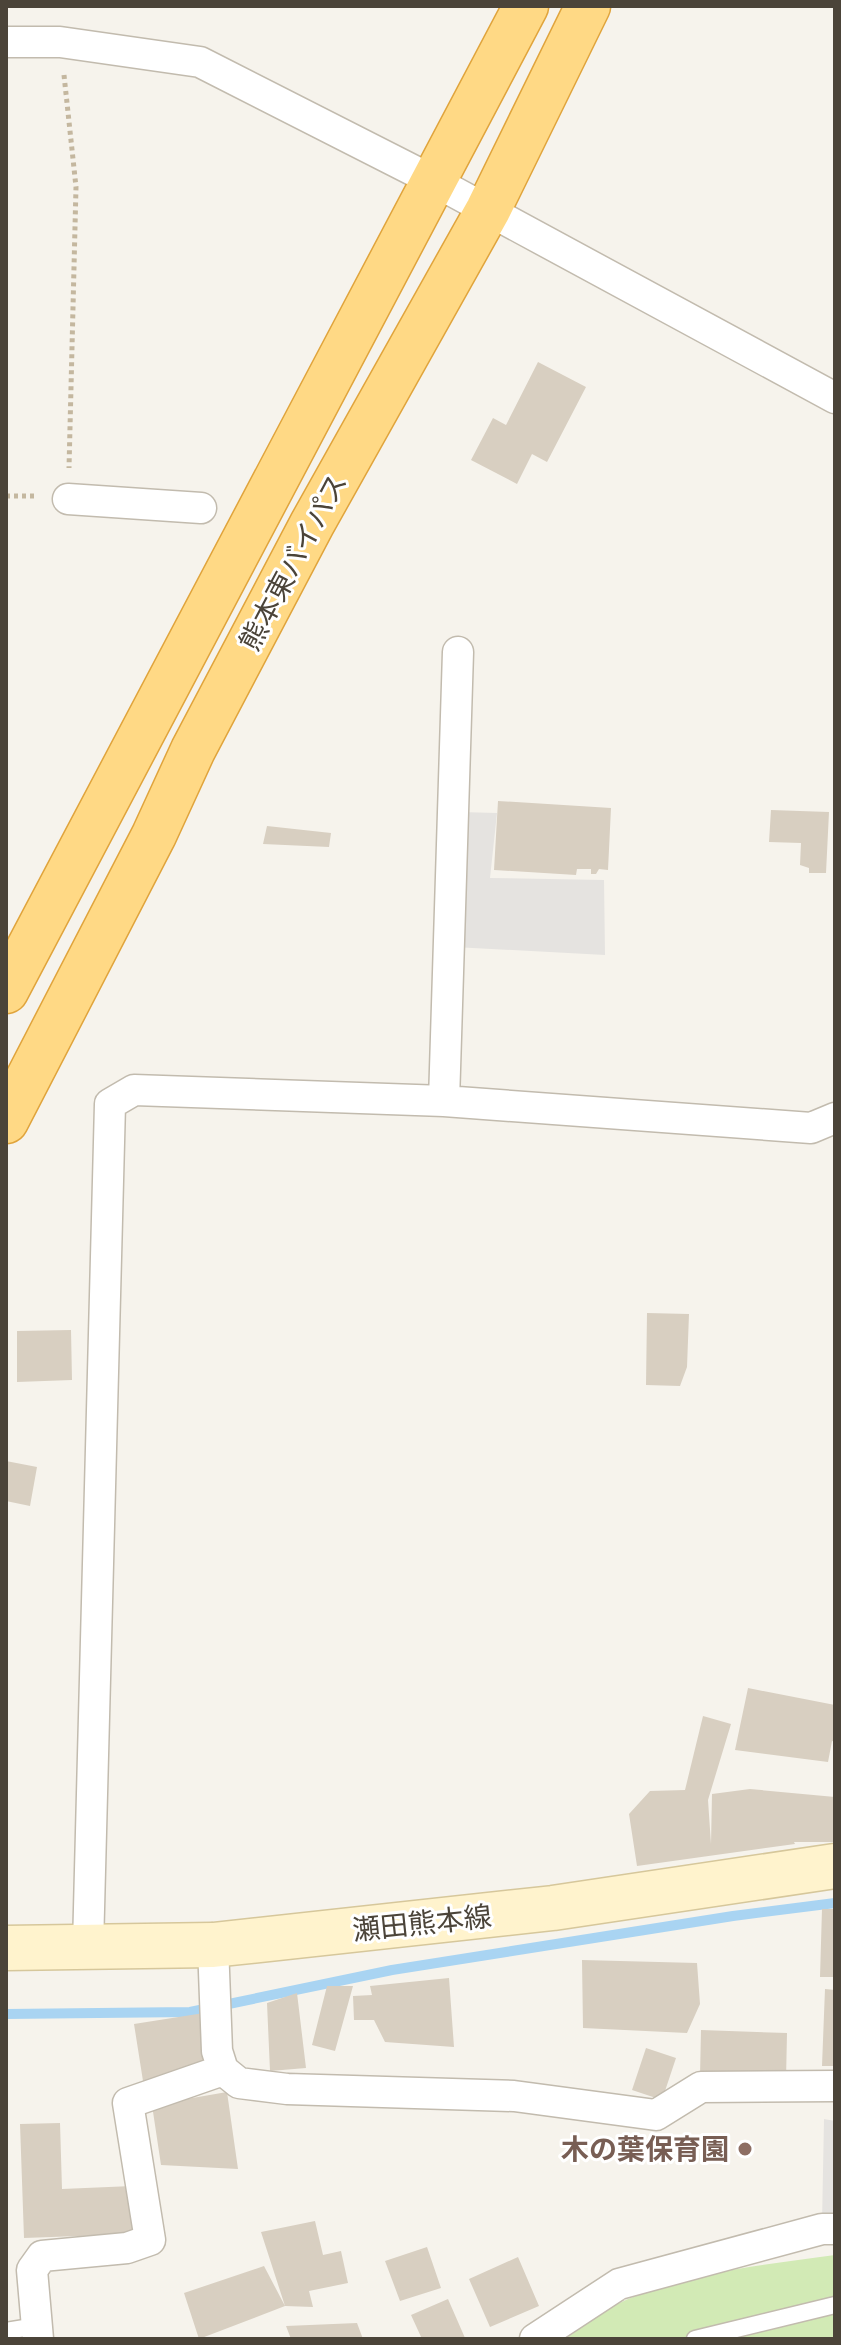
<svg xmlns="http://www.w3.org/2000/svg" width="841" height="2345" viewBox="0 0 841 2345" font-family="Overpass,'Noto Sans JP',sans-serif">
<rect width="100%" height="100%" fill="#f6f3ec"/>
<path fill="#d2eab5" d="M 835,2255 L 835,2339 L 565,2339 C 585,2325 607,2308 628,2299 C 697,2271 763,2265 835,2255 Z"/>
<path fill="#e5e3e0" d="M 460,812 L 497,813 L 490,878 L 604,880 L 605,955 L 454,947 Z
M 824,2119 L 835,2121 L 835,2223 L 822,2223 Z"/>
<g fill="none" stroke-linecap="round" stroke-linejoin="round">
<path stroke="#a9d4f2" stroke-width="10" d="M 6,2014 L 190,2012 L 392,1970 L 733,1916 L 835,1903"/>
</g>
<path fill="#d8cfc1" d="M 538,362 L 586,387 L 547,462 L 532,454 L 517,484 L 471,460 L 493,418 L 506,425 Z
M 498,801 L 611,808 L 608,870 L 599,869 L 596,874 L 591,874 L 591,869 L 577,869 L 576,875 L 494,870 Z
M 771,810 L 829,812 L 826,873 L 809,873 L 809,868 L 800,865 L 801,843 L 769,842 Z
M 267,826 L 331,833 L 329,847 L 263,844 Z
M 647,1313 L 689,1314 L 687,1367 L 680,1386 L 646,1385 Z
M 71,1330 L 72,1380 L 17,1382 L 17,1331 Z
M 6,1461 L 37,1467 L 30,1506 L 6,1501 Z
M 748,1688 L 835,1705 L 835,1742 L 832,1741 L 828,1762 L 735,1750 Z
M 703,1716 L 731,1724 L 708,1800 L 711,1844 L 712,1794 L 750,1789 L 835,1797 L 835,1842 L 794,1842 L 795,1844 L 637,1866 L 629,1814 L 650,1791 L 685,1790 Z
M 822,1909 L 835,1909 L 835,1977 L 820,1977 Z
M 582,1960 L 697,1963 L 700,2004 L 687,2033 L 583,2028 Z
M 449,1978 L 454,2047 L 385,2042 L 374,2020 L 354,2020 L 353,1996 L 372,1995 L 370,1986 Z
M 327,1986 L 353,1986 L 335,2051 L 312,2045 Z
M 825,1989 L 835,1990 L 835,2066 L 822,2066 Z
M 297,1993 L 306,2068 L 270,2071 L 267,2003 Z
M 204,2013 L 213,2070 L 143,2081 L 134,2024 Z
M 701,2030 L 787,2033 L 786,2080 L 700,2077 Z
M 646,2048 L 676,2058 L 662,2100 L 632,2090 Z
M 227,2092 L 238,2169 L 161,2165 L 152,2105 Z
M 60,2123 L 62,2189 L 132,2186 L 134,2234 L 24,2238 L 20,2124 Z
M 315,2221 L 323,2255 L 341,2251 L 348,2283 L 309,2291 L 313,2307 L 285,2306 L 261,2232 Z
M 427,2247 L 441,2288 L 400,2301 L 385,2261 Z
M 518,2257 L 539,2306 L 490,2327 L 469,2279 Z
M 264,2266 L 285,2306 L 199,2339 L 184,2293 Z
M 448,2299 L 465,2338 L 422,2339 L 411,2315 Z
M 357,2323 L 363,2339 L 291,2339 L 286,2326 Z"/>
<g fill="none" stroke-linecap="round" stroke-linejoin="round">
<defs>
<path id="service" d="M 6,2331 L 37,2326
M 695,2339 L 835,2305"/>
<path id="minor" d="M 6,42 L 60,42 L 200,62 L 432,180 L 835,398
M 68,499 L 201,508
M 444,1101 L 458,652
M 213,1945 L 217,2051 L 223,2070 L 239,2083 L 287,2089 L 514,2096 L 656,2115 L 701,2087 L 835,2086
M 88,1947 L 110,1104 L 134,1090 L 444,1101 L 811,1128 L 835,1118
M 38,2339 L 32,2270 L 42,2256 L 127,2248 L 150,2240 L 128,2103 L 223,2070
M 535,2339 L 619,2284 L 822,2229 L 835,2229"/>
<path id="secondary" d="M 6,1948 L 213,1945 L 553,1908 L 835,1866"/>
<path id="trunk" d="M 6,991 L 526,6
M 6,1121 L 154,835 L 193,750 L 312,524 L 488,210 L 588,6"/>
</defs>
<use href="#service" stroke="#c2bbae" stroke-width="19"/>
<use href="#minor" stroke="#c2bbae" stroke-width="33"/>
<use href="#secondary" stroke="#d6c79b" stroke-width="47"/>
<use href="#trunk" stroke="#e0a43c" stroke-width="47"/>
<path stroke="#c4b79f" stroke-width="5" stroke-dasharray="4 4" stroke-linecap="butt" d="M 64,75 L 76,187 L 69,468
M 6,496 L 37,496"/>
<use href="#service" stroke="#fff" stroke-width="16"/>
<use href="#minor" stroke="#fff" stroke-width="30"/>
<use href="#secondary" stroke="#fff3cd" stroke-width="44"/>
<use href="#trunk" stroke="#ffd985" stroke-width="44"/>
</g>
<circle fill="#8d6e63" stroke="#fff" stroke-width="3" cx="745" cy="2149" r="8"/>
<g text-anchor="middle" stroke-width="6" stroke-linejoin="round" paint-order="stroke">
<g font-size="28" fill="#4b4439" stroke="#fff">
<text transform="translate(293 562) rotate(-62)" y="10">熊本東バイパス</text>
<text transform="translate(422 1923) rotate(-6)" y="10">瀬田熊本線</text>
</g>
<g font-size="28" font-weight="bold" fill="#785e54" stroke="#fff" text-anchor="end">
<text x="729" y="2159">木の葉保育園</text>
</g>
</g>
<rect width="841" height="2345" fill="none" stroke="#4b4439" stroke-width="16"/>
</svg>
